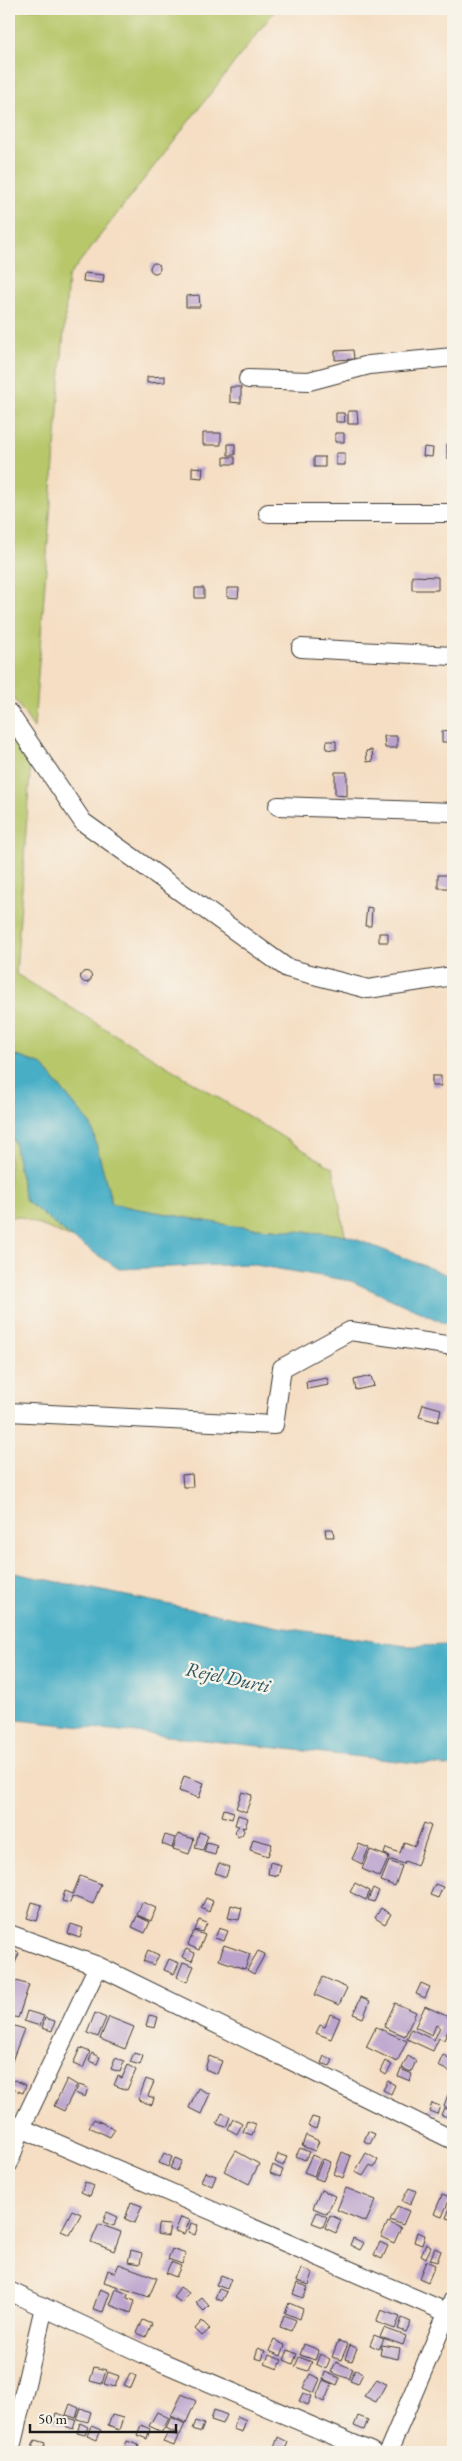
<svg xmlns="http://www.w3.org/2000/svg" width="462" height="2461" viewBox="0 0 462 2461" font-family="'EB Garamond',serif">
<rect width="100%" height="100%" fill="#f7f3e8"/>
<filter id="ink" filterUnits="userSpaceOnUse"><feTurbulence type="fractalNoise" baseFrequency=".02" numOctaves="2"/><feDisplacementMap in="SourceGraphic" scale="10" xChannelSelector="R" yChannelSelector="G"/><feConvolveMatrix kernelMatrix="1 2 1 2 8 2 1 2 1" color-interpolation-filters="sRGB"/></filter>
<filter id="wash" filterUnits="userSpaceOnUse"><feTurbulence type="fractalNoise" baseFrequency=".0096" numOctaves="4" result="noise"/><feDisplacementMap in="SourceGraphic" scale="20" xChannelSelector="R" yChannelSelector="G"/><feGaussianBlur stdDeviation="1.12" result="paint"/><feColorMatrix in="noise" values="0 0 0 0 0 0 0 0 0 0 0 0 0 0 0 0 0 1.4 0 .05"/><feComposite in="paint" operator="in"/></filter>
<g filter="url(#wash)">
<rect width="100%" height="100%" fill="#f5dec3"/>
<path fill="#b7c76a" stroke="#6a7243" d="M9 9H276L68 277 34 728 9 691Z
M9 727 31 759 16 974 333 1168 345 1235 233 1226 112 1204 91 1125 42 1065 9 1053Z
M9 1132 14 1141 25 1200 72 1238 18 1216 9 1218Z"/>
<path fill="#47aec6" stroke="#326571" d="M9 1053 42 1065 91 1125 112 1204 233 1226 345 1235 453 1277V1327L351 1281 249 1264 119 1269 72 1238 25 1200 14 1141 9 1132Z
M9 1572 279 1627 406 1646 453 1645V1767L9 1719Z"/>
<g id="blocks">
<path fill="#bba3ce" d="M150 268a5 5 0 1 1 10 0a5 5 0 1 1-10 0Z
M84 273 104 275 103 283 83 281Z
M199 295 200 307H186V296Z
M353 350 354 359 335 360V351Z
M165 376V382L147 383V377Z
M230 387H241V403L230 402Z
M348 411H357L358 424H348Z
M336 413H344L345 422H336Z
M203 433H221V445H203Z
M335 433H344V442H335Z
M228 444H235V455H228Z
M447 444H453V458H447Z
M424 447 433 448 432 457 423 456Z
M336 453H345V465H336Z
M224 457H235V464H224Z
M314 457H325V467H314Z
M192 467 203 468 202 478 192 477Z
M412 576 438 577V590H412Z
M195 588H204V598H195Z
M227 588H239L238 598 227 597Z
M452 730V742H442V731Z
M384 736H397V748H385Z
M327 741H336V750L326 749Z
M372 750 373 761 367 762 366 751Z
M335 772H347V796L335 795Z
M438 875H453V888H438Z
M367 907 372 908 371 926H365Z
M379 933H388V942H379Z
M80.5 977a5.5 5.5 0 1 1 11 0a5.5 5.5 0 1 1-11 0Z
M432 1076H441V1086H432Z
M371 1376 374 1386 356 1390 354 1380Z
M327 1378 329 1385 307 1389 306 1382Z
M423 1404 441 1409 438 1422 419 1417Z
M192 1474 193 1487H183L182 1475Z
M325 1529H333L334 1537H326Z
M184 1776 204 1783 199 1798 179 1791Z
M242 1792 252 1795 246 1812 236 1808Z
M224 1809 234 1812 232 1819 222 1816Z
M238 1815 248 1818 245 1828 242 1827 244 1831 242 1835 238 1837 234 1832 239 1826 235 1825Z
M424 1823 431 1826 417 1866 405 1861 404 1864 389 1859 390 1856 384 1854 386 1848 400 1853 404 1842 415 1846Z
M199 1832 208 1835 203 1850 195 1848Z
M178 1834 194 1839 189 1854 173 1849Z
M165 1835 175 1838 172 1848 162 1844Z
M253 1839 272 1844 268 1856 250 1850Z
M207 1842 217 1845 215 1855 204 1852Z
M359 1844 369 1848 362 1864 352 1859Z
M370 1850 389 1857 380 1877 362 1869Z
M389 1861 402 1866 395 1886 381 1881Z
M270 1862 281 1865 278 1876 268 1874Z
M219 1863 229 1867 226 1877 215 1873Z
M80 1876 101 1884 93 1904 72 1896 70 1903 62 1901 65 1891 73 1894Z
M355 1883 370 1891 366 1900 350 1892Z
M435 1884 443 1887 438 1898 430 1895Z
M373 1888 379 1891 374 1902 368 1900Z
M206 1898 213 1901 209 1912 201 1908Z
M32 1902 42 1905 37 1921 27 1918Z
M142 1902 156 1908 151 1921 137 1915Z
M231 1905 242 1908 239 1920 228 1918Z
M381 1908 391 1914 385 1924 375 1918Z
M137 1916 150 1922 145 1933 132 1927Z
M199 1920 207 1923 203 1932 195 1930Z
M71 1924 83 1928 80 1938 68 1934Z
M219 1928 228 1931 224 1941 215 1938Z
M194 1931 205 1935 199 1950 188 1945Z
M224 1945 250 1954 245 1969 219 1960Z
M9 1949 19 1953 10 1976H9Z
M186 1949 195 1953 192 1961 182 1957Z
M148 1950 159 1955 154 1965 143 1961Z
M258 1951 265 1954 254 1974 247 1970Z
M169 1959 179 1963 174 1974 164 1970Z
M183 1962 194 1966 187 1982 177 1977Z
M323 1977 347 1988 339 2005 315 1995Z
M10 1979 29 1985 18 2018 9 2015Z
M421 1983 430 1987 425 1998 416 1994Z
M361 1997 370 2001 363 2018 353 2014Z
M395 2003 416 2012 405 2036 384 2027Z
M425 2006 453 2019 444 2040 439 2038 433 2051 407 2039 411 2029 434 2040 440 2027 436 2025 432 2035 415 2027Z
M27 2011 44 2016 40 2026 24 2021Z
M95 2013 106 2018 98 2037 87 2033Z
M330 2014 340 2018 331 2039 316 2033 320 2025 325 2027Z
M149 2015 158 2017 155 2028 146 2026Z
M109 2017 134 2027 125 2049 100 2039Z
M45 2018 55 2021 52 2031 42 2028Z
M9 2024 24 2029 9 2069Z
M376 2027 407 2041 397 2062 366 2047Z
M80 2048 90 2052 83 2068 73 2064Z
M92 2053 100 2057 97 2064 89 2061Z
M134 2053 143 2056 140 2065 130 2062Z
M443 2055 453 2060V2073L438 2066Z
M209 2056 222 2061 217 2074 205 2069Z
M324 2056 333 2060 330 2066 321 2063Z
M408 2056 416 2061 411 2072 402 2068Z
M115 2058 124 2061 120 2072 111 2069Z
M385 2061 392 2065 386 2075 380 2071Z
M128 2065 136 2070 127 2090 114 2085 118 2076 122 2078Z
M401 2069 412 2074 410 2081 398 2076Z
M67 2079 77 2085 64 2111 54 2106Z
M146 2079 154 2082 148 2096 154 2098 152 2105 138 2100Z
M14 2080 26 2085 23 2093 10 2088Z
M388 2081 395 2085 391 2094 383 2090Z
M79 2085 88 2088 85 2097 75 2093Z
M198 2088 210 2094 201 2114 189 2108Z
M448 2094 453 2096V2110L444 2106Z
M432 2103 440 2106 437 2114 429 2111Z
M444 2108 453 2111 452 2118 441 2115Z
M222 2113 230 2117 226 2127 217 2124Z
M312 2117 319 2119 316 2129 308 2126Z
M94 2119 115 2129 110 2137 89 2127Z
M233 2119 242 2124 237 2134 228 2129Z
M247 2121 256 2124 252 2135 243 2132Z
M368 2131 375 2134 370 2144 364 2141Z
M306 2135 319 2141 315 2151 302 2146Z
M300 2148 309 2152 305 2160 296 2156Z
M236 2151 259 2164 249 2184 224 2171Z
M342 2152 351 2156 343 2178 334 2174Z
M164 2153 172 2157 168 2167 159 2163Z
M366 2153 378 2160 374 2168 370 2165 363 2176 355 2172Z
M278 2154 287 2157 283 2166 275 2162Z
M312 2155 321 2159 314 2176 304 2172Z
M175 2158 182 2161 177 2171 170 2168Z
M323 2159 331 2162 323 2181 315 2178Z
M273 2165 283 2170 280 2177 270 2173Z
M205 2172 216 2176 212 2186 201 2181Z
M85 2182 94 2186 90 2196 81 2192Z
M346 2188 376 2200 366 2222 337 2210Z
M409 2188 416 2191 410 2205 402 2201Z
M321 2190 335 2196 327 2214 313 2208Z
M442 2195 450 2198 442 2217 434 2214Z
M453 2200V2220L446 2218Z
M131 2202 142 2206 135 2223 125 2219Z
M397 2206 409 2211 403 2225 390 2220Z
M72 2210 81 2214 70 2235 61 2231Z
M107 2212 118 2217 114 2226 103 2222Z
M317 2212 327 2217 323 2227 312 2223Z
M330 2215 341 2220 336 2233 325 2228Z
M181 2217 190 2220 184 2234 175 2231Z
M388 2222 401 2228 394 2243 381 2237Z
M191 2223 198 2225 195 2235 188 2232Z
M99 2224 121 2232 114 2251 91 2242Z
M158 2224 170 2225 168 2236 157 2234Z
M417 2232 425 2235 422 2245 414 2242Z
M353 2238 364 2243 360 2250 350 2245Z
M380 2242 388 2246 382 2259 374 2255Z
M426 2244 431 2247 426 2258 421 2255Z
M435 2248 441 2251 437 2262 430 2260Z
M172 2249 186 2254 182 2264 168 2259Z
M131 2250 142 2253 140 2264 128 2262Z
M426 2261 435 2265 428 2282 419 2278Z
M171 2262 181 2266 176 2277 166 2273Z
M119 2264 157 2278 149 2297 104 2282 108 2270 115 2273Z
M302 2269 313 2273 309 2285 297 2281Z
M221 2275 231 2279 227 2289 216 2285Z
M297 2283 308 2287 303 2298 293 2294Z
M180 2287 189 2293 182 2303 173 2297Z
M100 2289 110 2293 103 2312 93 2309Z
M116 2289 128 2294 127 2298 135 2301 131 2313 110 2305Z
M219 2289 227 2292 222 2301 215 2298Z
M202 2298 209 2306 204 2311 196 2303Z
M289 2303 303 2309 300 2319 285 2313Z
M381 2310 400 2317 395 2329 376 2322Z
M284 2315 296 2320 291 2331 280 2327Z
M402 2318 411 2322 406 2332 398 2329Z
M143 2320 152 2324 146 2337 137 2333Z
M202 2321 210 2329 202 2336 195 2329Z
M384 2328 406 2336 403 2345 380 2337Z
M374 2335 384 2339 379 2349 370 2345Z
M274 2340 285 2345 281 2356 269 2351Z
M338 2341 348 2344 341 2360 332 2357Z
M304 2344 319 2350 315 2360 300 2355Z
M350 2345 357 2348 352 2361 345 2359Z
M382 2345 400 2348 398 2359 380 2355Z
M258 2348 265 2351 262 2360 255 2358Z
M288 2350 297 2354 293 2364 284 2360Z
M320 2354 330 2359 326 2369 316 2364Z
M269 2355 282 2360 278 2369 265 2364Z
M299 2357 312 2362 308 2371 295 2367Z
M336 2362 353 2369 349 2379 331 2372Z
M94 2367 106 2370 102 2384 90 2381Z
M355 2370 363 2373 358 2384 350 2381Z
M108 2372 119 2376 115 2387 104 2384Z
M325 2372 340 2378 337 2385 323 2379Z
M130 2373 136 2376 131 2388 124 2385Z
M310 2374 320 2379 314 2393 303 2388Z
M377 2379 386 2384 376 2402 364 2396Z
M323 2380 332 2384 324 2402 316 2398Z
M303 2393 312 2396 308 2405 299 2401Z
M182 2394 196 2401 186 2423 171 2416Z
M70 2404 79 2408 76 2418 66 2415Z
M81 2408 91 2412 88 2422 77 2419Z
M214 2410 227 2415 223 2424 211 2420Z
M157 2412 169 2418 162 2432 149 2426Z
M56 2413 66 2416 63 2426 53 2422Z
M112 2415 123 2418 119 2430 108 2426Z
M237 2416 246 2420 242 2432 233 2429Z
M358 2416 368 2420 364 2430 354 2426Z
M171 2417 185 2424 180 2435 166 2428Z
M68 2418 76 2420 73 2429 65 2426Z
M196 2421 204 2424 201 2432 193 2429Z
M80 2423 88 2427 85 2435 77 2433Z
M141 2425 150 2429 147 2439 137 2435Z
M91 2426 101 2430 97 2440 87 2436Z
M168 2432 178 2436 174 2446 163 2442Z
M278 2437 288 2442 284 2452 274 2448Z
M35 2440 45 2443 42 2451 32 2447Z
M127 2441 139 2445 136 2452 124 2449Z"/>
</g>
</g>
<g filter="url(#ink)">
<use href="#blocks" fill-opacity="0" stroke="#3d3935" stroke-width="1"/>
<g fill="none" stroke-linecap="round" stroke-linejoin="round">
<g stroke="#3d3935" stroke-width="20">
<path id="street" d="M248 379 309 381 369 365 453 357
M268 513H453
M301 648 453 656
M9 713 83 822 287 968 368 989 453 976
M278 806 453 812
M9 1412 274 1425 282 1368 350 1331 453 1346
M9 1934 98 1966 453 2140
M21 2128 453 2315
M9 2163 21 2128 98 1966
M9 2291 150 2357 372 2452
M10 2452 44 2307
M388 2452 453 2300"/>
</g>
<use href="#street" stroke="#fff" stroke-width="18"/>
</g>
</g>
<g text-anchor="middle" stroke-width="5" stroke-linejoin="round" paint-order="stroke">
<g font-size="20" font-style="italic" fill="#2d5660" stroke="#f7f3e8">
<text transform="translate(228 1677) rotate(12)" y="7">Rejel Durti</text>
</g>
</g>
<rect width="462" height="2461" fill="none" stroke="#f7f3e8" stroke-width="30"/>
<path d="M30 2424v8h146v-8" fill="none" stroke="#1c1c1c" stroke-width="2.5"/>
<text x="38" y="2424" font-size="15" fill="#1c1c1c" stroke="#f7f3e8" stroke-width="4" paint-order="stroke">50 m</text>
</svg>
